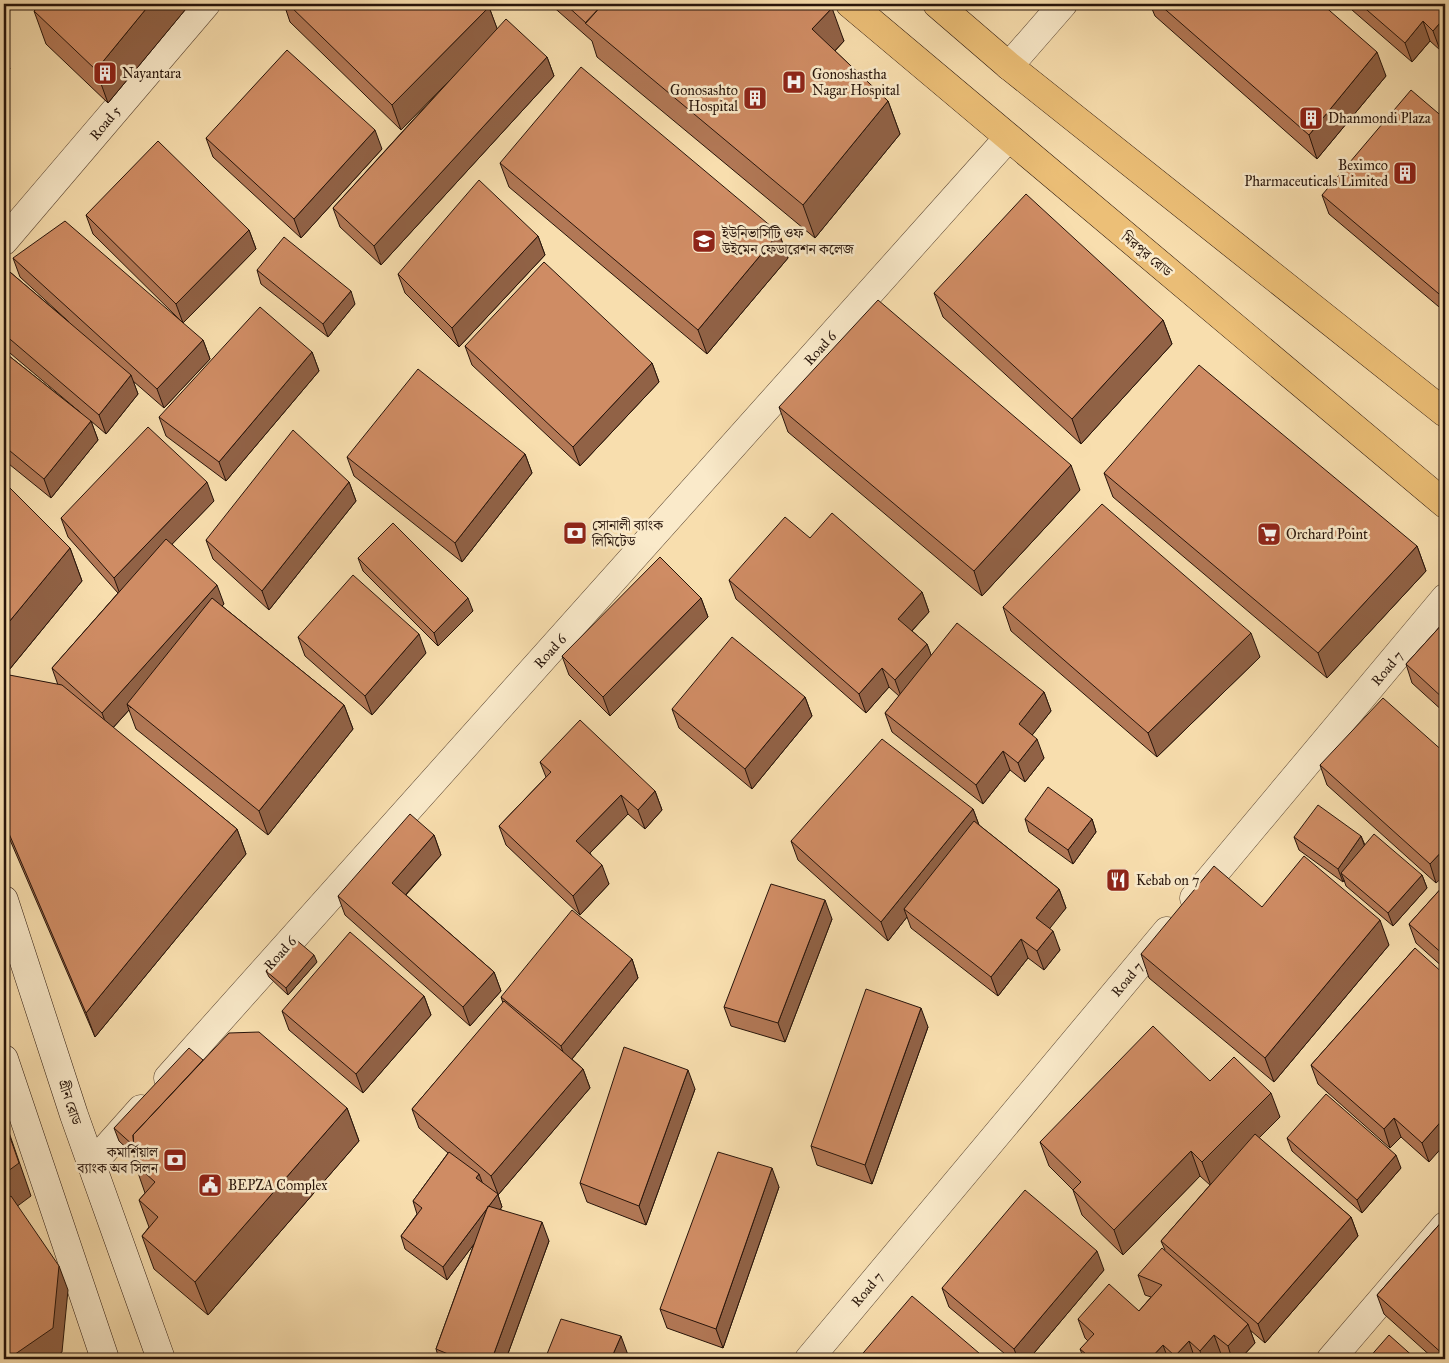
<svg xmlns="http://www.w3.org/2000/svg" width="1449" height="1363" viewBox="0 0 1449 1363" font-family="'IM FELL Great Primer','Noto Serif Bengali',serif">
<rect width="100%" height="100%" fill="#f8deae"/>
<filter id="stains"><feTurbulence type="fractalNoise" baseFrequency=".004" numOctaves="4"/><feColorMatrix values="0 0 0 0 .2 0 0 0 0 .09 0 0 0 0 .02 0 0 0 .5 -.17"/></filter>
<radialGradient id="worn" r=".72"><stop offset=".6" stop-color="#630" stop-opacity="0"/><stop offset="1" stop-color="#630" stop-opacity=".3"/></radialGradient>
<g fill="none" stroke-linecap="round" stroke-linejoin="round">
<g stroke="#5b4633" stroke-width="29">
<path id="street" d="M1009 66 1063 4
M4 241 206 4
M1194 898 1445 598
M168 1078 1008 138
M92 1164 141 1109
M809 1359 1167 931
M1331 1359 1445 1226"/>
</g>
<g stroke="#27140a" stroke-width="29">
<path id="secondary" d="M4 900 74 1115 161 1359
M4 1059 105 1359"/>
</g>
<g stroke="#27140a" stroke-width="29">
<path id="highway" d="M850 4 1445 504
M937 4 1009 66 1445 413"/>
</g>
<use href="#street" stroke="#faeaca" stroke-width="28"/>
<use href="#secondary" stroke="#faeaca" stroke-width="28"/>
<use href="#highway" stroke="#ecbf77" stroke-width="28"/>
</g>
<path fill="#b27856" stroke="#27140a" d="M190 4 108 103 46 44 34 11Z
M284 4H486L489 7 497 29 547 57 554 76 381 265 340 227 333 208 453 76 401 130 290 22Z
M550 4H825L844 41 835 51 888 101 900 134 815 238 597 57 592 41Z
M1150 4H1322L1386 76 1317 159 1155 16Z
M1350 4H1445L1440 50 1430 41 1412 62 1352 10Z
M1445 119V312L1329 214 1322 195Z
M206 138 382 149 301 238 213 157Z
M500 163 779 233 788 258 707 354 509 187Z
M86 215 249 230 256 249 183 323 93 234Z
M538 236 545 255 459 347 405 293 398 274Z
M13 258 203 340 210 359 164 408 133 381 138 394 106 434 91 421 98 440 51 498 4 460V352L81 413 4 348V267L69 322 20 277Z
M257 270 355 304 328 337 261 284Z
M934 293 1163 320 1172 344 1081 444 943 317Z
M465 346 652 363 659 382 580 466 472 365Z
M312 352 319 371 226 481 166 436 159 417Z
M779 407 1080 490 982 596 788 432Z
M525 454 532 473 462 562 354 476 347 457Z
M1104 473 1417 546 1426 571 1327 678 1113 497Z
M4 482 70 548 82 581 5 675 58 685 52 668 118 593 68 537 61 518 214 501 172 544 224 604 222 606 344 705 353 729 268 835 136 729 129 710 113 728 237 829 246 854 95 1037 4 826Z
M349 482 356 501 269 610 213 559 206 540Z
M810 538 922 592 929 612 912 631 927 644 931 655 1044 692 1051 711 1032 735 1044 758 1025 782 1010 770 983 804 892 732 885 713 899 696 889 687 866 713 736 599 729 580Z
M358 558 473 611 438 646 363 571Z
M701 598 708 617 610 716 569 675 562 656Z
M1003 607 1260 657 1157 757 1011 631Z
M1445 621V713L1412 683 1406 664Z
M298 637 426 653 372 715 305 656Z
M805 697 812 716 752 789 679 728 672 709Z
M1445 753 1436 883 1327 785 1320 765Z
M540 762 655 791 662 810 645 829 628 814 590 853 609 884 580 915 506 845 499 826 546 777Z
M973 809 979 825 1059 889 1066 908 1049 928 1060 950 1044 970 1028 958 998 996 911 928 907 917 888 941 798 860 791 841Z
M1025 819H1092L1096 832 1073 864 1029 832Z
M434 835 441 855 406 895 494 972 501 991 470 1026 345 915 338 896Z
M1361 836 1365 845 1422 875 1427 888 1393 926 1346 886 1344 880 1343 882 1299 850 1294 837Z
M1445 884V969L1416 943 1409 924Z
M1262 907 1389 945 1274 1082 1149 978 1141 954Z
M832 919 785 1042 731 1026 724 1007Z
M1415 948 1429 1162 1401 1137 1390 1148 1318 1084 1311 1065Z
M632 959 638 978 572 1059 583 1069 590 1088 498 1195 502 1207 500 1209 549 1241 506 1359H439L436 1349 474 1244 447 1280 405 1249 401 1236 417 1214 413 1201 448 1153 419 1128 412 1109 503 1003 501 997Z
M317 962 288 995 269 977 266 971Z
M424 996 431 1015 363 1093 289 1030 282 1011Z
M928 1027 872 1184 817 1165 811 1146Z
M203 1060 347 1108 359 1141 208 1315 154 1269 142 1236 149 1227 139 1200 145 1193 135 1164 134 1155 119 1141 114 1128Z
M1210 1081 1280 1117 1259 1138 1351 1217 1358 1236 1265 1343 1250 1330 1255 1343 1240 1359H1228L1221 1354 1216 1359H1084L1080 1349 1088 1341 1085 1338 1078 1319 1139 1311 1151 1297 1145 1295 1138 1275 1165 1250 1161 1241 1210 1185 1200 1176 1123 1255 1082 1215 1073 1190 1049 1166 1040 1142Z
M695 1089 646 1225 587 1202 580 1183Z
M1287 1138 1401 1168 1362 1213 1292 1151Z
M779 1187 723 1348 667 1328 660 1309Z
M1445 1218V1359H1434L1384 1314 1377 1295Z
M1104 1270 1029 1359H1011L949 1307 942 1288Z"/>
<path fill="#916246" stroke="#27140a" d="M150 4H190L108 103 96 70Z
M489 7 498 31 401 130 392 105Z
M832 8 844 41 824 62 812 29Z
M1445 17V44L1440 50 1433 31Z
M1423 21 1430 41 1412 62 1405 43Z
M4 52 10 69 4 75Z
M1377 52 1386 76 1317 159 1309 135Z
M547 57 554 76 381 265 374 246Z
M888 101 900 134 815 238 803 205Z
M375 130 382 149 301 238 294 219Z
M249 230 256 249 183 323 176 304Z
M779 233 788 258 707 354 698 330Z
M538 236 545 255 459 347 452 328Z
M351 291 355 304 328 337 323 324Z
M1163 320 1172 344 1081 444 1072 419Z
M203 340 210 359 164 408 157 389Z
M312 352 319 371 226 481 219 462Z
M652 363 659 382 580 466 573 447Z
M131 375 138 394 106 434 99 415Z
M91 421 98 440 51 498 44 479Z
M525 454 532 473 462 562 455 543Z
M1071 465 1080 490 982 596 974 571Z
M207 482 214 501 121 597 114 578Z
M349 482 356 501 269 610 262 591Z
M1417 546 1426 571 1327 678 1318 653Z
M70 548 82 581 4 676V628Z
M217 585 224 604 131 708 127 704 129 710 109 732 102 713Z
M922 592 929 612 905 638 898 619Z
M468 598 473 611 438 646 434 633Z
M701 598 708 617 610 716 603 697Z
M1251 633 1260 657 1157 757 1148 733Z
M419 634 426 653 372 715 365 696Z
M927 644 934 663 902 699 895 680Z
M882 668 889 687 866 713 859 694Z
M1044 692 1051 711 1026 743 1019 724Z
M805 697 812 716 752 789 745 769Z
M344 705 353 729 268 835 259 811Z
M1037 739 1044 758 1025 782 1018 763Z
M1003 751 1010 770 983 804 976 785Z
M655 791 662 810 645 829 638 810Z
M621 795 628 814 583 860 576 841Z
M973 809 980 828 904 909 907 917 888 941 881 922Z
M1092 819 1096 832 1073 864 1068 850Z
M237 829 246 854 95 1037 86 1013Z
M434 835 441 855 399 902 392 883Z
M1361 836 1366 850 1341 873 1344 880 1343 882 1338 869Z
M1445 848V875L1436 883 1430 864Z
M602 865 609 884 580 915 573 896Z
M1422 875 1427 888 1393 926 1388 913Z
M1059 889 1066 908 1043 937 1036 918Z
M825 900 832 919 785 1042 778 1023Z
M1380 920 1389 945 1274 1082 1265 1058Z
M1053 931 1060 950 1044 970 1037 951Z
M1021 939 1028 958 998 996 991 977Z
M314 955 317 962 288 995 286 988Z
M632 959 638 978 567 1065 561 1046Z
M494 972 501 991 470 1026 463 1007Z
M424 996 431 1015 363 1093 356 1074Z
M921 1008 928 1027 872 1184 865 1165Z
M583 1069 590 1088 498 1195 502 1207 447 1280 443 1267 498 1194 491 1176Z
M688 1070 695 1089 646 1225 639 1206Z
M1271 1093 1280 1117 1211 1186 1202 1162Z
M347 1108 359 1141 208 1315 195 1282Z
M1445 1117V1144L1429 1162 1422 1143Z
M4 1118 31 1196 4 1216Z
M1394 1118 1401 1137 1390 1148 1384 1129Z
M1191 1151 1200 1176 1123 1255 1114 1230Z
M1396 1155 1401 1168 1362 1213 1357 1200Z
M772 1168 779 1187 723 1348 716 1329Z
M479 1174 484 1187 476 1178Z
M1351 1217 1358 1236 1265 1343 1258 1324Z
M542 1222 549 1241 506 1359H492Z
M1097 1251 1104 1270 1029 1359H1018L1014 1349Z
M59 1266 68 1290 62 1352 52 1359H8Z
M1248 1324 1255 1343 1240 1359H1232L1228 1346Z
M1214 1335 1221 1354 1216 1359H1203L1200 1351Z
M621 1336 628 1355 626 1359H611Z
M1189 1341 1195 1359H1177L1175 1356Z
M1163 1345 1168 1359H1150Z"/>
<path fill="#cf8c64" stroke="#27140a" d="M42 4H150L96 70 34 11Z
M288 4H486L489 7 392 105Z
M565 4H603L586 23Z
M603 4H825L832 8 812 29 888 101 803 205 585 23Z
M1159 4H1322L1377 52 1309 135Z
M1360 4H1445V17L1433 31 1423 21 1405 43Z
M506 19 547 57 374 246 333 208Z
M287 50 375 130 294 219 206 138Z
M581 67 779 233 698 330 500 163Z
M1411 90 1445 119V299L1322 195Z
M158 141 249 230 176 304 86 215Z
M479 180 538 236 452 328 398 274Z
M1026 194 1163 320 1072 419 934 293Z
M65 221 203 340 157 389 13 258Z
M284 237 351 291 323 324 257 270Z
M544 262 652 363 573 447 465 346Z
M4 267 131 375 99 415 4 334Z
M878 300 1071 465 974 571 779 407Z
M260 307 312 352 219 462 159 417Z
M4 352 91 421 44 479 4 446Z
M1199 365 1417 546 1318 653 1104 473Z
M418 369 525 454 455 543 347 457Z
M148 427 207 482 114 578 61 518Z
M293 430 349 482 262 591 206 540Z
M4 482 70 548 4 628Z
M1102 504 1251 633 1148 733 1003 607Z
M832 513 922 592 898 619 927 644 895 680 882 668 859 694 729 580 785 517 810 538Z
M393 523 468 598 434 633 358 558Z
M166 539 217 585 102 713 52 668Z
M660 557 701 598 603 697 562 656Z
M353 575 419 634 365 696 298 637Z
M212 598 344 705 259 811 127 704Z
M1445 621V700L1406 664Z
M957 623 1044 692 1019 724 1037 739 1018 763 1003 751 976 785 885 713Z
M732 637 805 697 745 769 672 709Z
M4 674 62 685 237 829 86 1013 4 822Z
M1383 698 1445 753V848L1430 864 1320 765Z
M580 720 655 791 638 810 621 795 576 841 602 865 573 896 499 826 551 772 540 762Z
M882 739 973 809 881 922 791 841Z
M1048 787 1092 819 1068 850 1025 819Z
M1318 805 1361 836 1338 869 1294 837Z
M410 814 434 835 392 883 494 972 463 1007 338 896Z
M974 821 1059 889 1036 918 1053 931 1037 951 1021 939 991 977 904 909Z
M1374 834 1422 875 1388 913 1341 873Z
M1304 856 1380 920 1265 1058 1141 954 1214 866 1262 907Z
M771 884 825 900 778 1023 724 1007Z
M1445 884V956L1409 924Z
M572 910 632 959 561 1046 501 997Z
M350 932 424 996 356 1074 282 1011Z
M294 938 314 955 286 988 266 971Z
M1415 948 1445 975V1117L1422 1143 1394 1118 1384 1129 1311 1065Z
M866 989 921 1008 865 1165 811 1146Z
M504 1001 583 1069 491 1176 412 1109Z
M1153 1026 1210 1081 1234 1057 1271 1093 1202 1162 1191 1151 1114 1230 1073 1190 1081 1182 1040 1142Z
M259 1032 347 1108 195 1282 142 1236 158 1217 139 1200 155 1182 135 1164 133 1135 229 1033Z
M624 1047 688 1070 639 1206 580 1183Z
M189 1048 203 1060 133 1135 134 1146 114 1128Z
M1326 1094 1396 1155 1357 1200 1287 1138Z
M4 1120 19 1163 4 1174Z
M1255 1134 1351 1217 1258 1324 1161 1241Z
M449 1152 479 1174 476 1178 498 1194 443 1267 401 1236 422 1208 413 1201Z
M718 1152 772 1168 716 1329 660 1309Z
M1025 1190 1097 1251 1014 1349 942 1288Z
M11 1196 59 1266 53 1328 8 1359H4V1201Z
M488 1206 542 1222 492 1359H460L436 1349Z
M1445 1218V1356L1377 1295Z
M1162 1248 1248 1324 1228 1346 1214 1335 1200 1351 1189 1341 1175 1356 1163 1345 1150 1359H1092L1080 1349 1094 1334 1078 1319 1109 1284 1139 1311 1162 1285 1138 1275Z
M912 1296 986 1359H858Z
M561 1319 621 1336 611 1359H545Z
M1389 1335 1416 1359H1368Z"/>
<defs>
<g id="building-square" transform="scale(1.25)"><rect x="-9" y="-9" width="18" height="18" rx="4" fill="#8f2418" stroke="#faeaca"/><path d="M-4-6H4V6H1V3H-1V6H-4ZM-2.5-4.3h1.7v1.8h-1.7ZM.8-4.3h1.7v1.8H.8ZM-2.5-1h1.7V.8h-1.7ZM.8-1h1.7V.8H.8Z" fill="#fff"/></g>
<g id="hospital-square" transform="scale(1.25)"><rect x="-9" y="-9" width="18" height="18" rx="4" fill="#8f2418" stroke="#faeaca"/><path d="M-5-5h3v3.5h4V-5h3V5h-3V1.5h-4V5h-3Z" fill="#fff"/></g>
<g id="university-square" transform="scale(1.25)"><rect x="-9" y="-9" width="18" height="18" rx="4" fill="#8f2418" stroke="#faeaca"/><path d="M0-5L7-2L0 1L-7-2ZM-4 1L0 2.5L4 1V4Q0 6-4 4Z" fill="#fff"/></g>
<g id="bank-square" transform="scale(1.25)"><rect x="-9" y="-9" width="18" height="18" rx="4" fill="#8f2418" stroke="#faeaca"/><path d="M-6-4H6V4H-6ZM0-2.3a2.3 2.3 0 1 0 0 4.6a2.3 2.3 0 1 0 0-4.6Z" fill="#fff"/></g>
<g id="supermarket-square" transform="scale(1.25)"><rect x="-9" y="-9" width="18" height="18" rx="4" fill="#8f2418" stroke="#faeaca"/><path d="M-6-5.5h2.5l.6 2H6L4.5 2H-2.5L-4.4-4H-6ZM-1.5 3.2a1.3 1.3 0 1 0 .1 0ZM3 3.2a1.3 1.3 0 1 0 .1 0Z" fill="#fff"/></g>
<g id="restaurant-square" transform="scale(1.25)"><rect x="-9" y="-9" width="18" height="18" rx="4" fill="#8f2418" stroke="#faeaca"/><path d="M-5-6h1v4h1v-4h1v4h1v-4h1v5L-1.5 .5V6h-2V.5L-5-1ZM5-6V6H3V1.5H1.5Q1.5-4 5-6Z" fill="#fff"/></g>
<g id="civic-square" transform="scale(1.25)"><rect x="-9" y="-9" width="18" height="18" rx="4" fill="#8f2418" stroke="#faeaca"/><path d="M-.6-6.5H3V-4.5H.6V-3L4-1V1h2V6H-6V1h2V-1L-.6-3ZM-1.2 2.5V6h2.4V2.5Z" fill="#fff"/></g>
</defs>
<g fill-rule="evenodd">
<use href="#building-square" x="105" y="73"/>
<use href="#hospital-square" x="794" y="82"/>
<use href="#building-square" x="755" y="98"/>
<use href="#building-square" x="1311" y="118"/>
<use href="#building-square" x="1405" y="173"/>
<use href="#university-square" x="704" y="241"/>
<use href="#bank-square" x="575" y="533"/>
<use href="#supermarket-square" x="1269" y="534"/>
<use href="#restaurant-square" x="1118" y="880"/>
<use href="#bank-square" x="175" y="1160"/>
<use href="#civic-square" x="210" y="1185"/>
</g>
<g text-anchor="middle" stroke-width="5" stroke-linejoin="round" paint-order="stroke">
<g font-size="14" fill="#27140a" stroke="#faeaca" text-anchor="start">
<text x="122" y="78">Nayantara</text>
<text x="812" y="79">Gonoshastha<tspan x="812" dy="16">Nagar Hospital</tspan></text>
<text x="738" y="95" text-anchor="end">Gonosashto<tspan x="738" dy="16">Hospital</tspan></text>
<text x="1328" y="123">Dhanmondi Plaza</text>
<text x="1388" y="170" text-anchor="end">Beximco<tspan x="1388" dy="16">Pharmaceuticals Limited</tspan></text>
<text x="722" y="238">ইউনিভার্সিটি ওফ<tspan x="722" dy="16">উইমেন ফেডারেশন কলেজ</tspan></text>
<text x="592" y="530">সোনালী ব্যাংক<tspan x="592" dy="16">লিমিটেড</tspan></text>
<text x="1286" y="539">Orchard Point</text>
<text x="1136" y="885">Kebab on 7</text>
<text x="158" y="1157" text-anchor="end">কমার্শিয়াল<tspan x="158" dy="16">ব্যাংক অব সিলন</tspan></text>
<text x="228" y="1190">BEPZA Complex</text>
</g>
<g font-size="14" fill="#27140a" stroke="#faeaca">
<text transform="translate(105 123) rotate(-50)" y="5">Road 5</text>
<text transform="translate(1147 254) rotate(40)" y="5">মিরপুর রোড</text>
<text transform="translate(820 348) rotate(-48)" y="5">Road 6</text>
<text transform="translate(550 651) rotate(-48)" y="5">Road 6</text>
<text transform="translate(1387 668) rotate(-50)" y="5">Road 7</text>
<text transform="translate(280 953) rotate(-48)" y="5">Road 6</text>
<text transform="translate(1127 979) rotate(-50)" y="5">Road 7</text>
<text transform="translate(70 1102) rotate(71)" y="5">গ্রীন রোড</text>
<text transform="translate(867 1289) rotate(-50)" y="5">Road 7</text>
</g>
</g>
<rect width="1449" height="1363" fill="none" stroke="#f8deae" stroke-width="20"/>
<rect x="5" y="5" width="1439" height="1353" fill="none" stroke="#27140a" stroke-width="2.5"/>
<rect x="10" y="10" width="1429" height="1343" fill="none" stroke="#27140a"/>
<rect width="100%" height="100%" filter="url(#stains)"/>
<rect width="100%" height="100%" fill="url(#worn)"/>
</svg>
